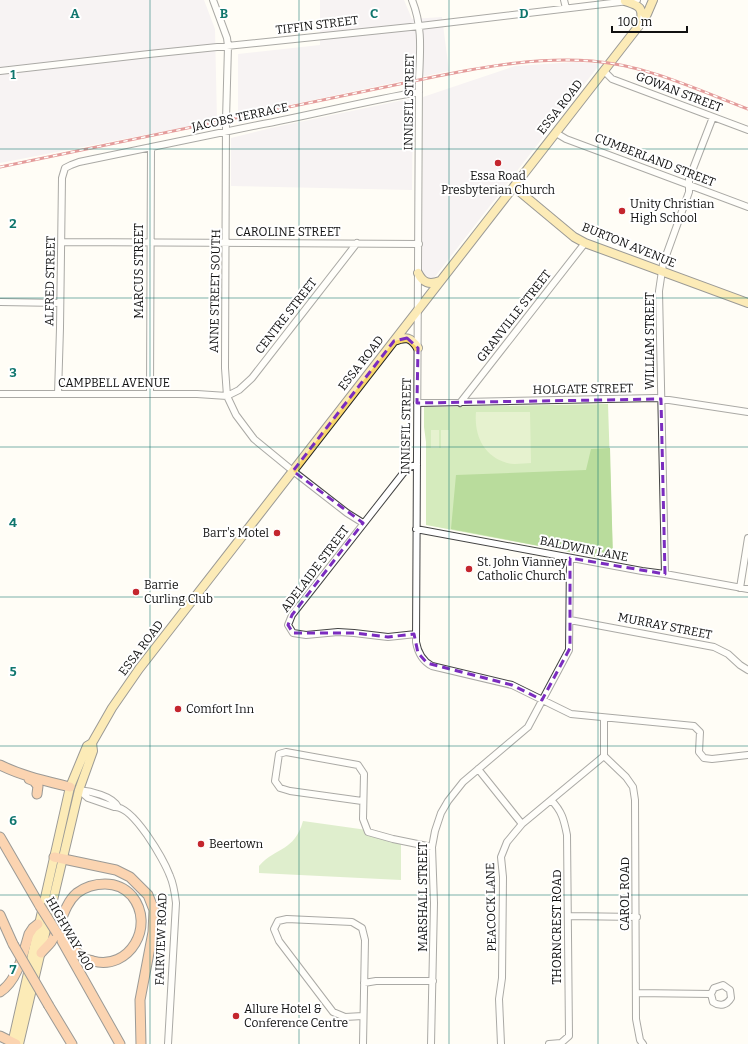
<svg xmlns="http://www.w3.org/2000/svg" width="748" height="1044" viewBox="0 0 748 1044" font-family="Bitter,serif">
<rect width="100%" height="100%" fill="#fffdf5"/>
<path fill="#eee6ef" d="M0 0H204L215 29 217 121 0 163Z
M320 0H404L412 19 442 17 449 71 238 116V54L320 45Z
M576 62 600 64 434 278 430 279 422 272 423 97 515 66Z
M413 98 412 190 231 186V138L271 128Z"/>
<path fill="#d5ebbd" d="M608 404 613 560 426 525V442L424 427V407Z"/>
<path fill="#b9dc9c" d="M610 448 613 560 451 529 456 475 586 470 591 449Z
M303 821 367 830 401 843V880L259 873V866C277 846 294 852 303 821Z"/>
<path fill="#e6f2cf" d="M476 412H530L531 463C524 463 514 465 507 463 483 456 474 435 476 412Z
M431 430H439V448H431Z
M441 430H449V448H441Z"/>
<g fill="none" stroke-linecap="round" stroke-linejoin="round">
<g stroke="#444" stroke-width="8">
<path id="minor" d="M213 0 227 38 228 46 226 120 225 368 227 396 236 415 254 439 293 471 347 513 363 523
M412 0C423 27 420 52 419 80L416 642C418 653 422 661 432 666L512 685 571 714 694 726 700 732 699 752 704 758 712 759 748 755
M564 0 566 8
M0 71 149 54 420 26 637 0
M604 71 612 79 748 130
M556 133 566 139 748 207
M62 242 419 244
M0 302 60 303
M0 394H197L227 396
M58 394 60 328 62 178 65 168 71 165 79 162C139 150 198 137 258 125 312 115 365 101 419 92
M150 394 151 147
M227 396 239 390 252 378 357 243
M417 403 656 398 748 412
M460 403 585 243
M416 529 642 571 665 574 748 589
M665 574 659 291 663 264 689 192V179L713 117
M740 588 748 538
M570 620 714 647 728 654 740 665 748 670
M416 634 388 637 354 633 338 632 306 635 293 633 288 625 292 615 408 467 417 465
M604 756 626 777 633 787 635 800 636 1019 640 1040 643 1044
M604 756V718
M478 769 522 824
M79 790 88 798 114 807C133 805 164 860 170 876 174 885 175 894 176 903L168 1044
M79 790C90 791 113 796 118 807
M362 801 290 791 280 788 275 781 279 754 286 752 358 765 364 774 363 819 368 832 393 839 432 847
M569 916 637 917
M364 983 376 981H433
M636 993 711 994 714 988 723 985 730 990 731 998C727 1005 720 1007 713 1002L711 994
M363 1016 345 1017 333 1012 279 941 274 929 278 921 287 919 352 922 362 928 365 940 363 1044
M431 1044 434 903 432 847 435 831 441 813 448 801 463 782 528 727 569 650 570 558
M501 1044 499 999 502 978 503 877 501 857 507 842 522 824 604 756
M549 1044 561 1043 569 1036 567 835C564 820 562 811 551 800"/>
</g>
<g stroke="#222" stroke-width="10">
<path id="major" d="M625 1C639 6 643 6 641 22
M514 187 574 237 585 243 748 303
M418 273C423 283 429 285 440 281
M394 341C406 336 411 337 418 348
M12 1044 70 787 87 746 92 743 112 708 139 669 641 23 647 14 653 0
M19 1044 79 790 93 751 92 743"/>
</g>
<g stroke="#222" stroke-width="11">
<path id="highway" d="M0 765C22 776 46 781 70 787
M29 779 34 781 38 786 37 794
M0 837 40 906
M54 857 116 870 130 877 148 895 154 910 153 932 140 1000 141 1044
M0 915 13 944
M62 941 120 1044
M41 953C44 949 48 946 51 942 61 927 63 905 77 893 85 887 95 884 105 884 115 884 125 888 132 896 156 926 129 971 93 961 90 960 86 960 84 958 75 952 65 941 57 933
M0 992C18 980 23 954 29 934L33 928 38 924
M49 1006 72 1044
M0 1036 16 1044"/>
</g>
<use href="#minor" stroke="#fff" stroke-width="6"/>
<use href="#major" stroke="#f9d66b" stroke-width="8"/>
<use href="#highway" stroke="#f5a25d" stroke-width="9"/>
<g stroke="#c4262e" stroke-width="3">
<path id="rail" d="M0 167 438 76C488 66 540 57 592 61 646 65 698 90 748 109"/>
</g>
<use href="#rail" stroke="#fff" stroke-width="1.5" stroke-dasharray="4.5" stroke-linecap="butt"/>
<g stroke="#222" stroke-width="11" stroke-linecap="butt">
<path id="highway-bridge" d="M40 906 57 933
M13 944 49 1006"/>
</g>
<use href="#highway-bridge" stroke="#f5a25d" stroke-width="9"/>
</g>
<path d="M0 0H748V1044H0ZM407 338 418 348 417 403 661 399 665 574 570 558V648L542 700 512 685 427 663 418 653 414 634 388 637 354 633H293L288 625 292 615 363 523 293 471 394 341Z" fill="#fffdf5" fill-opacity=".55" fill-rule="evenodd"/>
<path fill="none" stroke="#7b2cbf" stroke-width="3" stroke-dasharray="8 5" stroke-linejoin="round" d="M407 338 418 348 417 403 661 399 665 574 570 558V648L542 700 512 685 427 663 418 653 414 634 388 637 354 633H293L288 625 292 615 363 523 293 471 394 341Z"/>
<path fill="none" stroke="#0f766e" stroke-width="1" stroke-opacity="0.55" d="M150 0V1044M299 0V1044M449 0V1044M598 0V1044M0 149H748M0 298H748M0 447H748M0 597H748M0 746H748M0 895H748"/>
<g fill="#c4262e" stroke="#fff" stroke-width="1.5">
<circle cx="498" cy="163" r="4"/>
<circle cx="622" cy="211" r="4"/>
<circle cx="277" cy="533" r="4"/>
<circle cx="469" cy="569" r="4"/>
<circle cx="136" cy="592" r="4"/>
<circle cx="178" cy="709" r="4"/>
<circle cx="201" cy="844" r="4"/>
<circle cx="236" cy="1016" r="4"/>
</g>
<g text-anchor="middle" stroke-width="4" stroke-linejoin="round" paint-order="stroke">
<g font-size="12" fill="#111" stroke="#fff">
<text transform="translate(317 25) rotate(-7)" y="4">TIFFIN STREET</text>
<text transform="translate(679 92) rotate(21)" y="4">GOWAN STREET</text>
<text transform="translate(409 102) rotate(-89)" y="4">INNISFIL STREET</text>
<text transform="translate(560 107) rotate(-52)" y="4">ESSA ROAD</text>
<text transform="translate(240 117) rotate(-12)" y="4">JACOBS TERRACE</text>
<text transform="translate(655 160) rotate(21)" y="4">CUMBERLAND STREET</text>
<text x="288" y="236">CAROLINE STREET</text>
<text transform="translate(629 245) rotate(22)" y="4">BURTON AVENUE</text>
<text transform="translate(139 271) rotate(-90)" y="4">MARCUS STREET</text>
<text transform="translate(50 281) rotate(-89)" y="4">ALFRED STREET</text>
<text transform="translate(215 291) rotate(-89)" y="4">ANNE STREET SOUTH</text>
<text transform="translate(286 316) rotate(-52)" y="4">CENTRE STREET</text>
<text transform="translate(514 316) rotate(-52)" y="4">GRANVILLE STREET</text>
<text transform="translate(650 341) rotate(-90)" y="4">WILLIAM STREET</text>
<text transform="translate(361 363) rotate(-52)" y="4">ESSA ROAD</text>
<text x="114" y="387">CAMPBELL AVENUE</text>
<text transform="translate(583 389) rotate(-1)" y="4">HOLGATE STREET</text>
<text transform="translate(406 426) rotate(-89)" y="4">INNISFIL STREET</text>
<text transform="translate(584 549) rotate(11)" y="4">BALDWIN LANE</text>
<text transform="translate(315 569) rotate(-53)" y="4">ADELAIDE STREET</text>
<text transform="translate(665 626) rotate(11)" y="4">MURRAY STREET</text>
<text transform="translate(141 648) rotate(-53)" y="4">ESSA ROAD</text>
<text transform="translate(625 894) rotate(-90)" y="4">CAROL ROAD</text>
<text transform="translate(423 897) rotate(-90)" y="4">MARSHALL STREET</text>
<text transform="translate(491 907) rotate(-91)" y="4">PEACOCK LANE</text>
<text transform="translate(557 927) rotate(-90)" y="4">THORNCREST ROAD</text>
<text transform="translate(70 934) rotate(60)" y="4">HIGHWAY 400</text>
<text transform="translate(161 939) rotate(-88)" y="4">FAIRVIEW ROAD</text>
</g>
<g font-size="12" fill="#111" stroke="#fff" text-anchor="start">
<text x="498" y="180" text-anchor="middle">Essa Road<tspan x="498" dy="14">Presbyterian Church</tspan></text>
<text x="630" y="208">Unity Christian<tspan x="630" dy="14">High School</tspan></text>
<text x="269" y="537" text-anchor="end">Barr's Motel</text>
<text x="477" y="566">St. John Vianney<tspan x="477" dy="14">Catholic Church</tspan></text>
<text x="144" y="589">Barrie<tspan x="144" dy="14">Curling Club</tspan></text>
<text x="186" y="713">Comfort Inn</text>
<text x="209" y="848">Beertown</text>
<text x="244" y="1013">Allure Hotel &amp;<tspan x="244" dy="14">Conference Centre</tspan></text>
</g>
</g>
<g font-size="13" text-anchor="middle" font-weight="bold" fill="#0f766e" stroke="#fff" stroke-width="4" stroke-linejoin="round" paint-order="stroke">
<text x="75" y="18">A</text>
<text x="224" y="18">B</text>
<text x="374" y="18">C</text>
<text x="524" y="18">D</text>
<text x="13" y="79">1</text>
<text x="13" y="228">2</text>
<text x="13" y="377">3</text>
<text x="13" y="527">4</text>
<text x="13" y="676">5</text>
<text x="13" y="825">6</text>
<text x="13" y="974">7</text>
</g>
<path d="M612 26v6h75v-6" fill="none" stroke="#111111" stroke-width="2"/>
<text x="618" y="26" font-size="12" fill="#111111" stroke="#ffffff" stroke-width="3" paint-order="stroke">100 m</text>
</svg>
